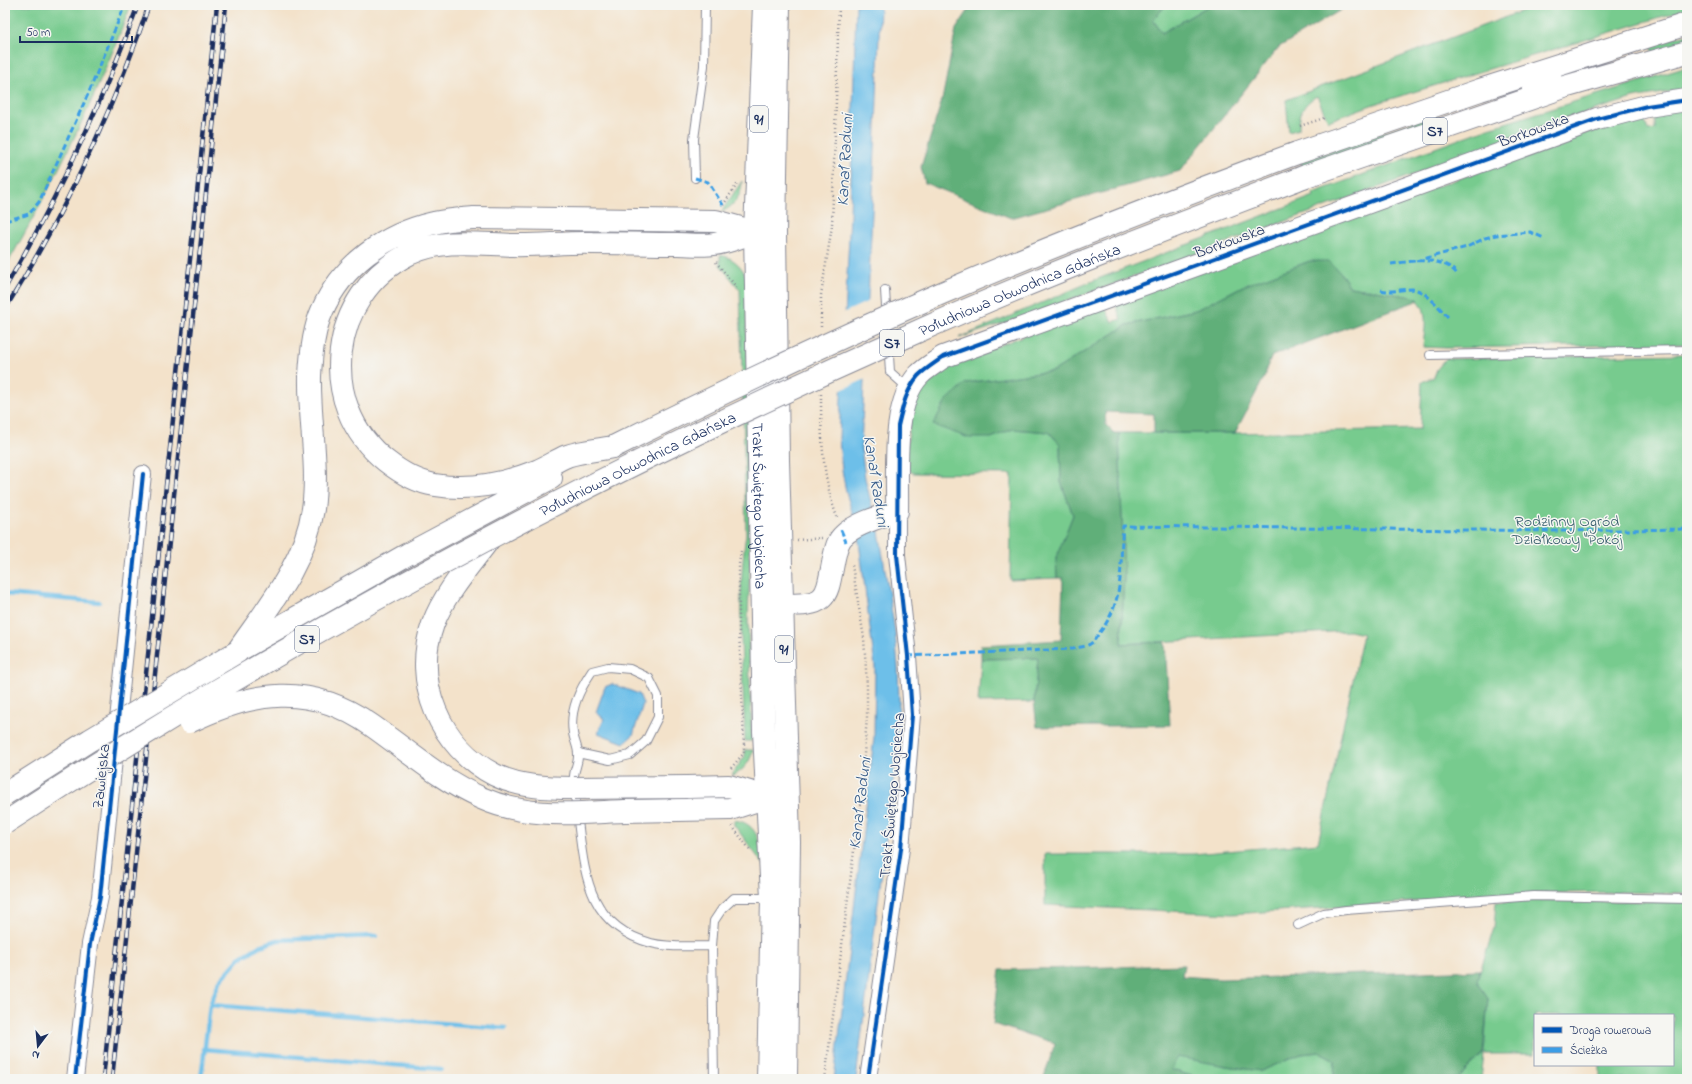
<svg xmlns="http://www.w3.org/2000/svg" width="1692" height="1084" viewBox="0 0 1692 1084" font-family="'Indie Flower',sans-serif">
<rect width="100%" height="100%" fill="#f6f6f2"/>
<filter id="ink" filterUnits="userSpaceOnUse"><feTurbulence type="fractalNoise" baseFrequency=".025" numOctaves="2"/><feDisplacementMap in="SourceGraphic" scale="8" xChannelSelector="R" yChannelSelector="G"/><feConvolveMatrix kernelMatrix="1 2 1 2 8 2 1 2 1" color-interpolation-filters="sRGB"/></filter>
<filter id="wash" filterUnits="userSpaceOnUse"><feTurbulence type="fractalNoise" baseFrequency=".012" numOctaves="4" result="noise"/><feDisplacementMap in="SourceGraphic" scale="16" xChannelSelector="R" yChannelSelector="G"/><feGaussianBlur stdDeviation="0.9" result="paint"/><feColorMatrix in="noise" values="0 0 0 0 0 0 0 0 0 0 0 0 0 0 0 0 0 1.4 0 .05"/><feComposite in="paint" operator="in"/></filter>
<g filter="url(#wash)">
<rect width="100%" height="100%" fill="#f3e2ca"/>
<path fill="#77cb8e" stroke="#497d76" d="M5 5H131C97 96 54 183 5 268Z
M1166 5H1210L1162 33 1153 20Z
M1538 5H1687V9L1374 104 1328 121 1317 96C1303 104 1299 113 1299 129L1289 132 1286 100Z
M1687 34V43L1653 52 1651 44Z
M1687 67V89L1633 98 1566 119 1020 318 959 338 1095 280 1314 196 1313 193 1489 128Z
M1687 107V344L1446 348 1423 347C1424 331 1431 306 1413 297L1350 287 1342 275 1310 261 1243 286 1196 310 1127 325 1054 371 966 383 991 438 1013 429 1049 432 1060 444 1061 482 1073 515 1056 558 1057 578 1010 580 1012 474 913 473 904 467 913 403 926 381 948 365 1104 305 1112 322 1121 319 1116 306 1118 300 1640 114 1644 119 1648 130 1655 129V116Z
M1435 114 1437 120 1303 168 1301 162Z
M742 181C742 195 734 207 721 212Z
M720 255C732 257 741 265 746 276L750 559 748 621 752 741H745C743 672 736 602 746 534L740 290 720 265Z
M1687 354V893L1620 892 1546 893 1232 914 1045 905V854H1193L1318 843 1363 634 1349 631 1121 644 1124 577 1119 433H1235L1420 429 1422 382 1434 377 1437 369 1446 359Z
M1038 658 1034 702 978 703 981 659Z
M745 750H753C750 762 744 770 733 776V773L745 756Z
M734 820C759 823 760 844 763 864L734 825Z
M1537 900 1687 902V1079H1600V1065H1673V1015H1535V1054H1484L1481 1079H1457L1484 1053 1488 998 1477 981 1494 928 1496 902Z
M1320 1052 1335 1060 1334 1076 1329 1079H1201L1172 1070 1177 1056 1226 1066 1261 1071 1301 1054Z"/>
<path fill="#61af79" stroke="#3e6f6c" d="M972 5H1166L1153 20 1162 33 1210 5H1349L1279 47 1180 171 1011 218 925 183 921 167 942 100 956 29Z
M1310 261H1329L1342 275 1350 287 1413 297 1419 300 1272 356 1266 369V374L1235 433H1154V414L1105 412 1106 425 1114 433H1119L1124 577 1121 644 1165 642 1170 725 1037 727 1034 702 1038 658 981 659V645L1061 640 1063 578H1057L1056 558 1073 515 1061 482 1060 444 1049 432 1013 429 991 438H969L933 425 945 402 966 383 1054 371 1127 325 1196 310 1243 286Z
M1184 965 1182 976 1221 979 1480 970 1477 981 1488 998 1483 1053 1457 1079H1329L1334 1076 1335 1060 1320 1052 1301 1054 1261 1071 1226 1066 1177 1057 1172 1070 1201 1079H1050L1044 1077 1055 1043 993 1024 1000 970Z"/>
<path fill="#6dbfe9" stroke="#4477a4" d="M856 5H880L876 128 861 447 865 478 873 511 855 520C844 491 841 468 839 438L850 216Z
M878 525 895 632 898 667 899 702 894 774 856 1079H834L874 738 875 667 858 534Z
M612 684 639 694 643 704 633 735 624 743 598 733 604 719 596 712 605 687Z"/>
<path fill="#f3e2ca" d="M871 300 866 379 839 391 843 313Z"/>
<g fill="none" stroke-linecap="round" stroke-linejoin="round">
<path stroke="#6dbfe9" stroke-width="4.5" d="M5 594 99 602
M210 1005 505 1028
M204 1049 441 1069
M201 1079 210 1005 219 982 240 958 260 946 278 940 376 936"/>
</g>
</g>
<g filter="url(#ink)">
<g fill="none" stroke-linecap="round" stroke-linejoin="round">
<g stroke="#878894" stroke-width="10">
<path id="lane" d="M1527 89 1557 76
M695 178 694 139 704 66 705 5
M885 290 890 372 909 389
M1430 355 1687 350
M578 753 610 760 630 755 646 741 658 717V696L649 678 630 669 608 667 592 671C580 689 569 710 573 733 574 740 578 747 578 754 579 762 574 769 574 777 574 794 577 812 579 829 585 881 592 927 651 943 670 948 692 946 712 946
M1298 925 1324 913 1346 910 1534 896 1687 899
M714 1079 712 946 714 921 722 909 734 898H770"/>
</g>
<g stroke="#878894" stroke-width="18">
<path id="street" d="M75 1079 90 944 100 897 143 474
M868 1079 901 849 912 715 908 656 897 555V511"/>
</g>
<g stroke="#878894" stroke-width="24">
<path id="secondary" d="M783 605C829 605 826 599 834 558 836 550 837 541 844 535 855 524 882 516 897 511 898 473 891 404 919 375 926 368 935 363 943 357L1597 119 1647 106 1687 100"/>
</g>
<g stroke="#878894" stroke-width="24">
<g id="primary">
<path id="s1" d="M764 5 755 232 764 731 772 898 768 1079"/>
<path d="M779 5 775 232 778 460 789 842 786 1079"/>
</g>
</g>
<g stroke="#878894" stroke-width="24">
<path id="highway" d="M1297 153 1480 90 1687 24
M1306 176 1564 87 1687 52
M613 447C598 450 581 451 567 456 557 460 547 467 537 471 504 484 470 491 435 485 417 482 400 472 386 461 315 405 329 294 409 254 443 238 477 244 512 245 539 246 566 242 592 243 620 243 649 244 677 244 689 244 702 246 714 244 728 243 742 236 755 232
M490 538C470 565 445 592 433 624 412 682 440 747 495 775 519 787 548 788 574 788
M243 648 408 554 551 478
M237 652C268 607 305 564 313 509 319 465 309 421 310 376 311 355 313 331 322 311 342 265 385 234 434 223 446 220 460 219 473 218L716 221 755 232H775
M687 787 729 786 767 797
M624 811 730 809 767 797 787 796"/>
</g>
<path stroke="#878894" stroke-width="2.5" stroke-dasharray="1 3" stroke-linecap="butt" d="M1300 126 1324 118
M723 205 738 183
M716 262 738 289
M821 327V295L832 226 839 5
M821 394C821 436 822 477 837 517
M797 540 822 538
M741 551 739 564V629L744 744H746
M731 768 744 753V744
M732 826 751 851
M825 1079 860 803 867 718V686L864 638 852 565"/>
<use href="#lane" stroke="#fff" stroke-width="8"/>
<use href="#street" stroke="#fff" stroke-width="16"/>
<use href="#secondary" stroke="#fff" stroke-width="22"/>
<use href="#primary" stroke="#fff" stroke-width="22"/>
<use href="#highway" stroke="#fff" stroke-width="22"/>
<g stroke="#1b2f5e" stroke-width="4.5">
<path id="rail" d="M5 288C58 197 102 103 138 5
M5 309C64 215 113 110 149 5
M103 1079 217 5
M112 1079 226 5"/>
</g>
<use href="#rail" stroke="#f6f6f2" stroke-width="3" stroke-dasharray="9" stroke-linecap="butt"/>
<g stroke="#878894" stroke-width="24" stroke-linecap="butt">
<g id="highway-bridge">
<path d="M613 447C721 393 831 341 942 293 1059 243 1178 197 1297 153"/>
<path d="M189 722C252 691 310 682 371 725 407 750 440 780 481 798 528 819 575 813 624 811"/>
<path d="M574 788 687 787"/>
<path d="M5 794 90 740 237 652"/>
<path id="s2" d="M5 823C292 634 598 473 912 334 1041 276 1174 226 1306 176"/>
</g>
</g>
<use href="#highway-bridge" stroke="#fff" stroke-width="22"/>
<path stroke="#3b9de6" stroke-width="3" stroke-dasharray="6 3" stroke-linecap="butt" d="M695 178 708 182 723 205
M5 221 29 214 39 202 89 92 125 5
M1416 261 1467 247 1485 238 1496 235 1530 232 1544 238
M1391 264C1412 261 1443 255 1457 274
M1381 290C1391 293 1401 289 1412 289 1426 290 1439 308 1448 317
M841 530 846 542
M908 656 1072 649C1078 647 1086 647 1090 644 1094 642 1097 636 1100 632 1126 599 1119 565 1123 526L1559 531 1687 529"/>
<g stroke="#f6f6f2" stroke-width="6">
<path id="cycleway" d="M75 1079 90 944 100 897 143 474
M868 1079 901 849 912 715 908 656 897 555 898 426C902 409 906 390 918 376 925 369 935 363 943 357L1597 119 1647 106 1687 100"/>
</g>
<use href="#cycleway" stroke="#0057b8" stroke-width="4"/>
</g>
</g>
<g text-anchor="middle" stroke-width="3" stroke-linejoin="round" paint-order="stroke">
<g fill="#f6f6f2" stroke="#5d6b8a" stroke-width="1">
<rect x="750" y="106" width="18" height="26" rx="3"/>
<rect x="1423" y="118" width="24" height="26" rx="3"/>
<rect x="880" y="330" width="24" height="26" rx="3"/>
<rect x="295" y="626" width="24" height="26" rx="3"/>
<rect x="775" y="636" width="18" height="26" rx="3"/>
</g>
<g font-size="15" font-weight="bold" fill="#1b2f5e">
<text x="759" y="124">91</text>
<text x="1435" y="136">S7</text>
<text x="892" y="348">S7</text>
<text x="307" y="644">S7</text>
<text x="784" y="654">91</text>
</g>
<g font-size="16" fill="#1b2f5e" stroke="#f6f6f2">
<text transform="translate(1533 129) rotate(-20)" y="6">Borkowska</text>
<text transform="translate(1229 240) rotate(-20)" y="6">Borkowska</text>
<text dy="6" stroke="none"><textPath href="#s2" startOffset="1148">Południowa Obwodnica Gdańska</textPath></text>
<text dy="6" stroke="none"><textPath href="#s2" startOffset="728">Południowa Obwodnica Gdańska</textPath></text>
<text dy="6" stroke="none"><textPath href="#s1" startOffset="501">Trakt Świętego Wojciecha</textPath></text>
<text transform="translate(100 776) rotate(-84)" y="6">Zawiejska</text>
<text transform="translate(891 795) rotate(-85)" y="6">Trakt Świętego Wojciecha</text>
</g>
<g font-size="16" fill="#375e6c" stroke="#f6f6f2">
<text x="1567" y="526">Rodzinny Ogród<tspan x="1567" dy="18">Działkowy "Pokój</tspan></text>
</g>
<g font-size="17" font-style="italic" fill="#345a88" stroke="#f6f6f2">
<text transform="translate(844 160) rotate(-87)" y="6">Kanał Raduni</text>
<text transform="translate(877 481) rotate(81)" y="6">Kanał Raduni</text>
<text transform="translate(859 803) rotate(-83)" y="6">Kanał Raduni</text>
</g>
</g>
<rect width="1692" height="1084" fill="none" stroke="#f6f6f2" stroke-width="20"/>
<rect x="1534" y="1014" width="140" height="52" fill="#f6f6f2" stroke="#9ea6b7"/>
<rect x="1542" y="1027" width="20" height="6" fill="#0057b8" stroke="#9ea6b7"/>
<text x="1570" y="1034" font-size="12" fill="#1b2f5e">Droga rowerowa</text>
<rect x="1542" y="1047" width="20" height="6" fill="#3b9de6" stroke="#9ea6b7"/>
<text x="1570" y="1054" font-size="12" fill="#1b2f5e">Ścieżka</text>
<g transform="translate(38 1046) rotate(196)" stroke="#f6f6f2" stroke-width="3" paint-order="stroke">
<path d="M0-3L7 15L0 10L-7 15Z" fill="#1b2f5e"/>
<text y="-6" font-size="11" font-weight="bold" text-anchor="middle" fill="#1b2f5e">N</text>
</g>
<path d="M20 36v6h112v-6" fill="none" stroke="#1b2f5e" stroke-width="2"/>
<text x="26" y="36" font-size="12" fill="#1b2f5e" stroke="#f6f6f2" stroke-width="3" paint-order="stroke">50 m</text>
</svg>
